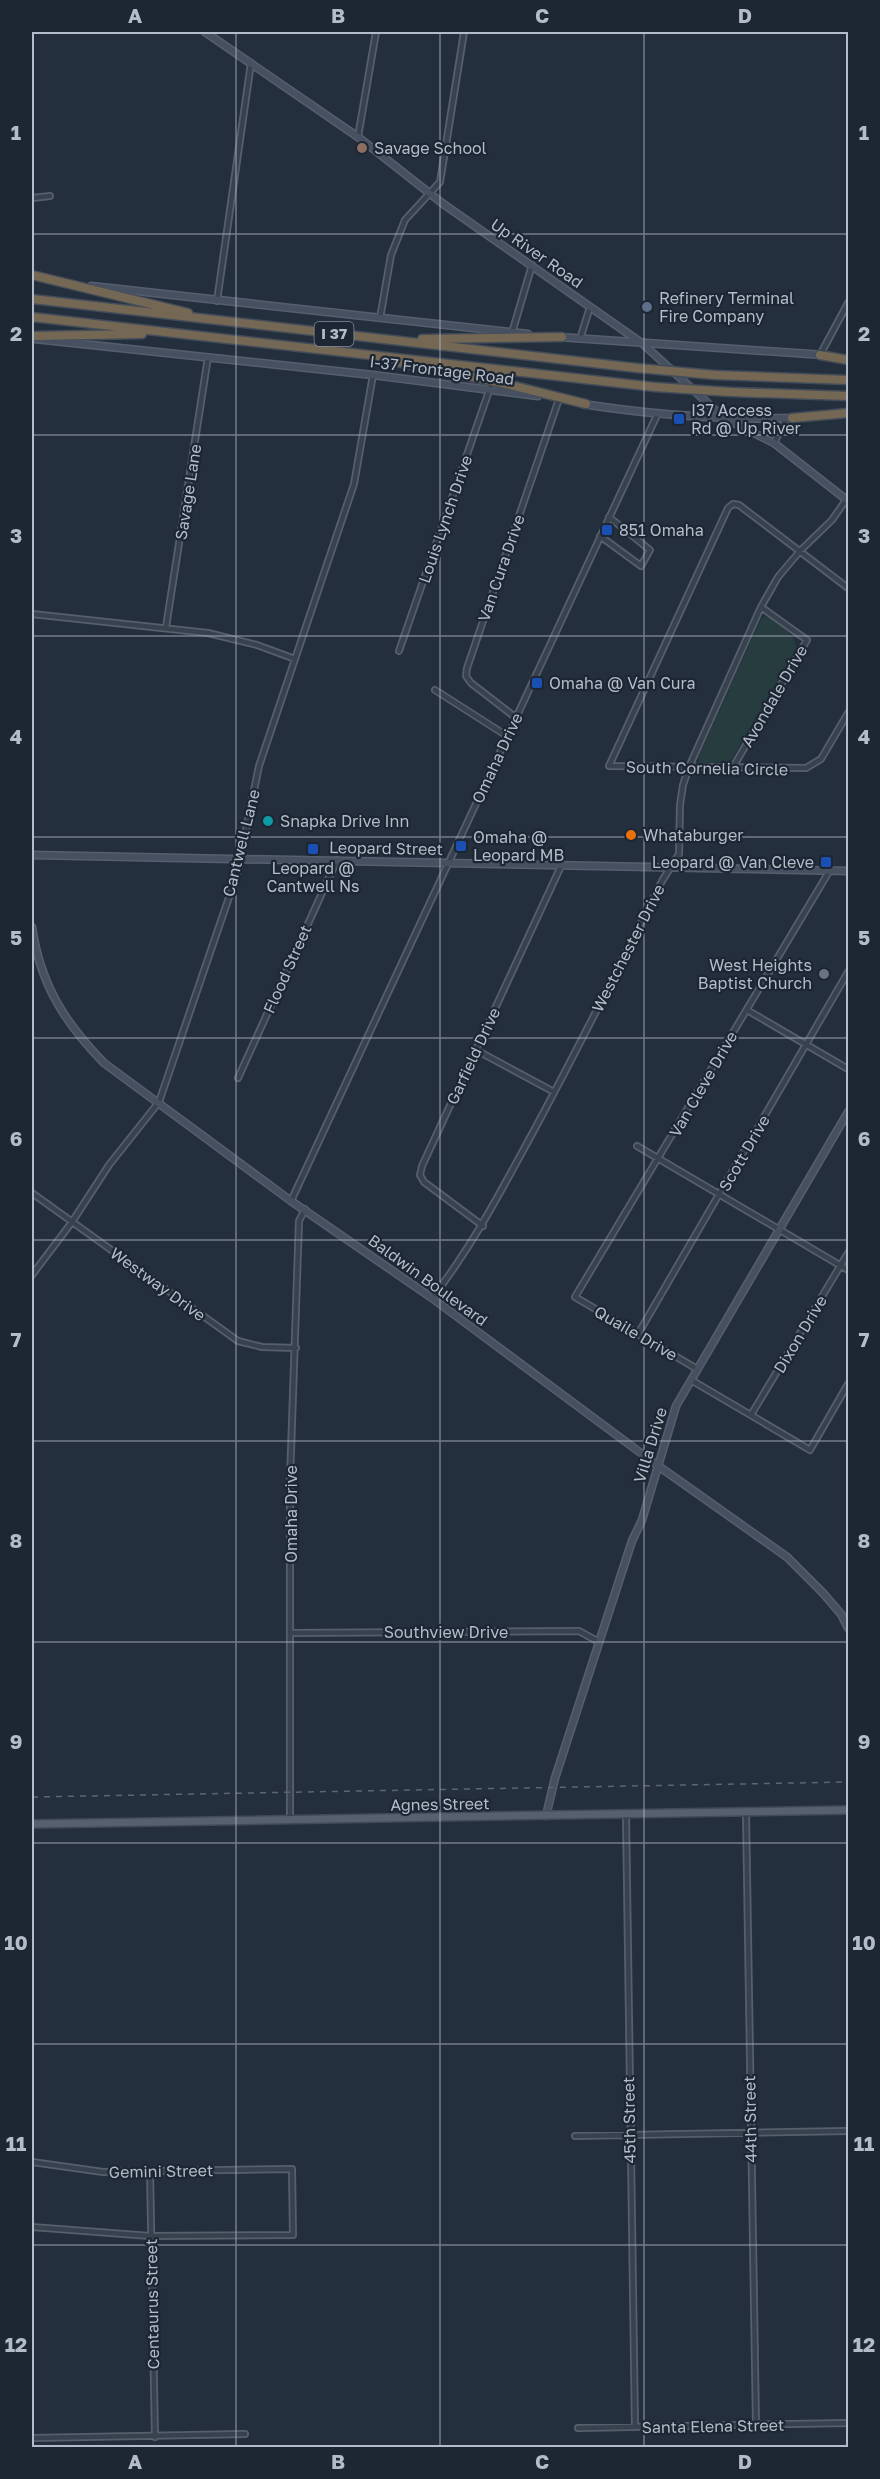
<svg xmlns="http://www.w3.org/2000/svg" width="880" height="2479" viewBox="0 0 880 2479" font-family="'Golos Text',sans-serif">
<rect width="100%" height="100%" fill="#242f3e"/>
<path fill="#263c3f" d="M765 616C777 622 796 634 796 649L730 762 700 763 698 758 761 619Z"/>
<g fill="none" stroke-linecap="round" stroke-linejoin="round">
<g stroke="#565f6c" stroke-width="8">
<path id="street" d="M358 137 376 32
M32 198 50 196
M217 301 251 63
M380 318 391 255 405 220 440 182 464 32
M512 333 532 265
M580 339 590 307
M820 355 848 303
M774 443 786 419
M600 536 641 566 650 550 609 517
M848 588 739 505 733 504 728 508 609 766 806 768 821 759 848 713
M32 614 208 633 257 645 295 659
M166 627 208 357
M399 651 490 388
M435 690 507 736
M515 717 471 683 466 676 467 668 559 399
M732 769 807 640 761 607
M747 1010 848 1069
M476 1050 554 1092
M238 1078 337 860
M637 1146 848 1270
M32 1193 238 1341 262 1347 296 1348
M291 1201 658 413
M483 1226 424 1182 420 1175 422 1166 562 864
M32 1275 72 1222 109 1165 159 1102 237 874 259 766 354 484 373 375
M432 1298C472 1247 501 1191 532 1134 577 1051 619 966 662 881L679 854 680 805 683 785 689 767 761 607 778 577 800 551 832 520 848 497
M638 1334 848 972
M697 1369 575 1297 830 870
M691 1380 810 1450 848 1384
M751 1415 848 1253
M290 1633 579 1631 599 1642
M746 1813 756 2425
M626 1814 635 2427
M290 1820V1480L299 1221 305 1209
M575 2136 848 2131
M32 2162 103 2172 292 2169 293 2235 150 2236 32 2227
M150 2171 155 2437
M578 2428 848 2423
M32 2438 245 2434"/>
</g>
<g stroke="#565f6c" stroke-width="9">
<path id="secondary" d="M205 32 358 137 442 203 643 344 724 418 774 443 848 501
M91 286 528 334
M559 337 824 355
M35 339 373 375 538 396
M583 404C653 415 723 420 794 418
M32 855 848 871
M32 927C40 984 65 1023 104 1063L291 1201 432 1298 657 1465 787 1557 823 1593 841 1614 848 1628
M546 1816 555 1778 632 1541 642 1520 676 1406 848 1112"/>
</g>
<g stroke="#414a57" stroke-width="10">
<path id="primary" d="M32 1824 848 1810"/>
</g>
<g stroke="#434c59" stroke-width="11">
<path id="highway" d="M32 275 188 313
M32 299 637 368
M32 317 655 387
M32 336 142 334
M422 339 562 337
M820 355 848 360
M397 362 502 383 586 404
M715 375 848 380
M731 392 848 396
M792 418 848 413"/>
</g>
<use href="#street" stroke="#38414e" stroke-width="4.5"/>
<use href="#secondary" stroke="#465061" stroke-width="6"/>
<use href="#primary" stroke="#56606e" stroke-width="7"/>
<use href="#highway" stroke="#746855" stroke-width="8"/>
<path stroke="#5a6575" stroke-width="1.5" stroke-dasharray="6 6" stroke-linecap="butt" d="M32 1797 848 1782"/>
<g stroke="#434c59" stroke-width="11" stroke-linecap="butt">
<path id="highway-bridge" d="M637 368 715 375
M655 387 731 392"/>
</g>
<use href="#highway-bridge" stroke="#746855" stroke-width="8"/>
</g>
<path fill="none" stroke="#b4bcc9" stroke-width="1.5" stroke-opacity="0.55" d="M236 32V2448M440 32V2448M644 32V2448M32 234H848M32 435H848M32 636H848M32 837H848M32 1038H848M32 1240H848M32 1441H848M32 1642H848M32 1843H848M32 2044H848M32 2245H848"/>
<circle fill="#8d6e63" stroke="#1d2633" stroke-width="2" cx="362" cy="148" r="6"/>
<circle fill="#5c6f8a" stroke="#1d2633" stroke-width="2" cx="647" cy="307" r="6"/>
<g fill="#1a4fb4" stroke="#1d2633" stroke-width="2">
<rect x="673" y="413" width="12" height="12" rx="3"/>
<rect x="601" y="524" width="12" height="12" rx="3"/>
<rect x="531" y="677" width="12" height="12" rx="3"/>
<rect x="455" y="840" width="12" height="12" rx="3"/>
<rect x="307" y="843" width="12" height="12" rx="3"/>
<rect x="820" y="856" width="12" height="12" rx="3"/>
</g>
<circle fill="#0f9aa8" stroke="#1d2633" stroke-width="2" cx="268" cy="821" r="6"/>
<circle fill="#e8710a" stroke="#1d2633" stroke-width="2" cx="631" cy="835" r="6"/>
<circle fill="#6b7280" stroke="#1d2633" stroke-width="2" cx="824" cy="974" r="6"/>
<g text-anchor="middle" stroke-width="4.5" stroke-linejoin="round" paint-order="stroke">
<rect fill="#1d2633" stroke="#878f9c" stroke-width="1.5" x="314.5" y="322" width="39" height="24" rx="4.5"/>
<g font-size="15" font-weight="bold" fill="#b4bcc9">
<text x="334" y="339">I 37</text>
</g>
<g font-size="16" fill="#b4bcc9" stroke="#1d2633" text-anchor="start">
<text x="374" y="154">Savage School</text>
<text x="659" y="304">Refinery Terminal<tspan x="659" dy="18">Fire Company</tspan></text>
<text x="691" y="416">I37 Access<tspan x="691" dy="18">Rd @ Up River</tspan></text>
<text x="619" y="536">851 Omaha</text>
<text x="549" y="689">Omaha @ Van Cura</text>
<text x="280" y="827">Snapka Drive Inn</text>
<text x="643" y="841">Whataburger</text>
<text x="473" y="843">Omaha @<tspan x="473" dy="18">Leopard MB</tspan></text>
<text x="814" y="868" text-anchor="end">Leopard @ Van Cleve</text>
<text x="313" y="874" text-anchor="middle">Leopard @<tspan x="313" dy="18">Cantwell Ns</tspan></text>
<text x="812" y="971" text-anchor="end">West Heights<tspan x="812" dy="18">Baptist Church</tspan></text>
</g>
<g font-size="16" fill="#b4bcc9" stroke="#1d2633">
<text transform="translate(537 253) rotate(35)" y="6">Up River Road</text>
<text transform="translate(442 370) rotate(7)" y="6">I-37 Frontage Road</text>
<text transform="translate(188 492) rotate(-81)" y="6">Savage Lane</text>
<text transform="translate(445 519) rotate(-71)" y="6">Louis Lynch Drive</text>
<text transform="translate(501 568) rotate(-71)" y="6">Van Cura Drive</text>
<text transform="translate(774 696) rotate(-60)" y="6">Avondale Drive</text>
<text transform="translate(497 758) rotate(-65)" y="6">Omaha Drive</text>
<text transform="translate(707 768) rotate(1)" y="6">South Cornelia Circle</text>
<text transform="translate(241 843) rotate(-76)" y="6">Cantwell Lane</text>
<text transform="translate(386 848) rotate(1)" y="6">Leopard Street</text>
<text transform="translate(628 948) rotate(-63)" y="6">Westchester Drive</text>
<text transform="translate(287 969) rotate(-66)" y="6">Flood Street</text>
<text transform="translate(473 1056) rotate(-65)" y="6">Garfield Drive</text>
<text transform="translate(703 1084) rotate(-60)" y="6">Van Cleve Drive</text>
<text transform="translate(744 1153) rotate(-60)" y="6">Scott Drive</text>
<text transform="translate(428 1280) rotate(36)" y="6">Baldwin Boulevard</text>
<text transform="translate(158 1284) rotate(36)" y="6">Westway Drive</text>
<text transform="translate(636 1333) rotate(30)" y="6">Quaile Drive</text>
<text transform="translate(800 1334) rotate(-59)" y="6">Dixon Drive</text>
<text transform="translate(650 1445) rotate(-73)" y="6">Villa Drive</text>
<text transform="translate(291 1514) rotate(-90)" y="6">Omaha Drive</text>
<text x="446" y="1638">Southview Drive</text>
<text transform="translate(440 1804) rotate(-1)" y="6">Agnes Street</text>
<text transform="translate(750 2119) rotate(-91)" y="6">44th Street</text>
<text transform="translate(629 2120) rotate(-91)" y="6">45th Street</text>
<text transform="translate(161 2171) rotate(-1)" y="6">Gemini Street</text>
<text transform="translate(152 2304) rotate(-91)" y="6">Centaurus Street</text>
<text transform="translate(713 2426) rotate(-1)" y="6">Santa Elena Street</text>
</g>
</g>
<rect width="880" height="2479" fill="none" stroke="#1d2633" stroke-width="66"/>
<rect x="33" y="33" width="814" height="2413" fill="none" stroke="#b4bcc9" stroke-width="2"/>
<g font-size="20" text-anchor="middle" font-weight="bold" fill="#b4bcc9">
<text x="135" y="23">A</text>
<text x="338" y="23">B</text>
<text x="542" y="23">C</text>
<text x="745" y="23">D</text>
<text x="16" y="140">1</text>
<text x="864" y="140">1</text>
<text x="16" y="341">2</text>
<text x="864" y="341">2</text>
<text x="16" y="543">3</text>
<text x="864" y="543">3</text>
<text x="16" y="744">4</text>
<text x="864" y="744">4</text>
<text x="16" y="945">5</text>
<text x="864" y="945">5</text>
<text x="16" y="1146">6</text>
<text x="864" y="1146">6</text>
<text x="16" y="1347">7</text>
<text x="864" y="1347">7</text>
<text x="16" y="1548">8</text>
<text x="864" y="1548">8</text>
<text x="16" y="1749">9</text>
<text x="864" y="1749">9</text>
<text x="16" y="1950">10</text>
<text x="864" y="1950">10</text>
<text x="16" y="2151">11</text>
<text x="864" y="2151">11</text>
<text x="16" y="2352">12</text>
<text x="864" y="2352">12</text>
<text x="135" y="2469">A</text>
<text x="338" y="2469">B</text>
<text x="542" y="2469">C</text>
<text x="745" y="2469">D</text>
</g>
</svg>
